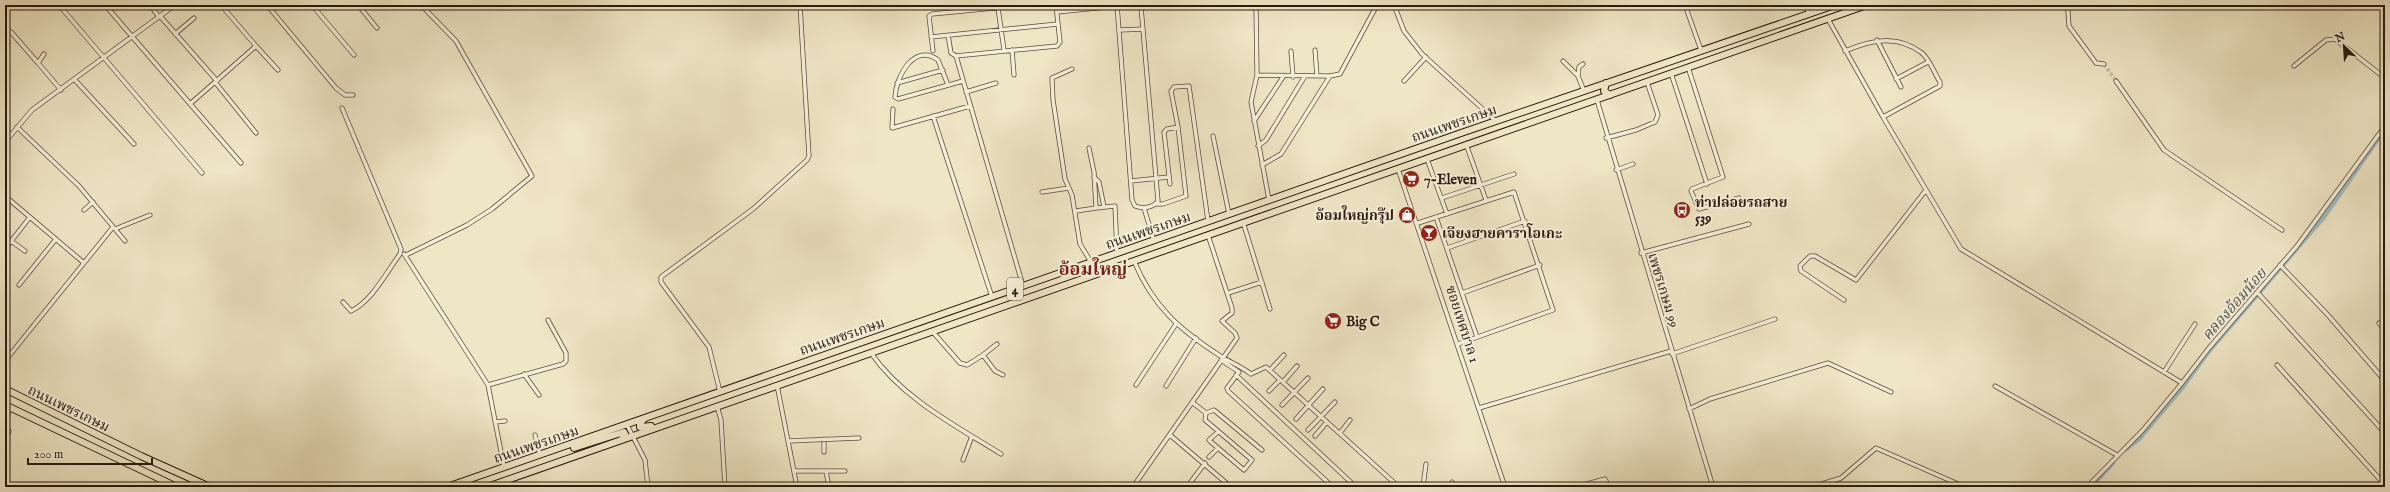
<svg xmlns="http://www.w3.org/2000/svg" width="2390" height="492" viewBox="0 0 2390 492" font-family="'IM FELL English','Noto Serif Thai',serif">
<rect width="100%" height="100%" fill="#efe6c5"/>
<filter id="stains"><feTurbulence type="fractalNoise" baseFrequency=".005" numOctaves="4"/><feColorMatrix values="0 0 0 0 .2 0 0 0 0 .09 0 0 0 0 .02 0 0 0 .5 -.17"/></filter>
<radialGradient id="worn" r=".72"><stop offset=".6" stop-color="#630" stop-opacity="0"/><stop offset="1" stop-color="#630" stop-opacity=".3"/></radialGradient>
<g fill="none" stroke-linecap="round" stroke-linejoin="round">
<path stroke="#a0bdc0" stroke-width="4.5" d="M2126 449 2139 439 2182 388 2210 350 2324 217 2385 129
M2091 487 2113 463"/>
<path stroke="#c7bda1" stroke-width="3.5" stroke-dasharray="3.5 2" stroke-linecap="butt" d="M2104 64 2116 81"/>
<g stroke="#5a4d3c" stroke-width="5">
<path id="minor" d="M59 5 202 173
M105 5 241 163
M150 5 159 17
M267 5 336 88 345 95H353
M312 5 354 55
M358 5 377 28
M1117 5 1132 200 1135 206C1142 209 1153 208 1158 201L1141 7
M1256 5 1257 75 1251 102 1269 200
M1394 5 1404 31 1422 54 1496 121
M1685 5 1701 50
M1806 5 1809 14
M2065 5 2068 11 2069 26 2096 63 2104 64
M998 8 1004 50
M1057 12 1117 6
M160 16 217 81
M1828 19 1883 117 1961 249 2182 383
M1120 30 1143 29
M5 31 11 32 38 63
M175 34 194 18
M948 35 951 53 956 56 1057 46 1060 42 1056 5
M931 37 1058 24
M1877 40 1901 87
M256 46 278 70
M1012 50 1014 75
M1315 50 1317 76
M933 51 929 16 932 14 1026 5
M1291 51 1293 77
M1845 51C1871 40 1898 34 1922 53 1930 60 1935 74 1940 82V86L1883 117
M44 54 38 63 61 90
M956 56 1023 286
M1563 61 1578 76 1584 91
M2294 66 2326 40 2335 39 2385 78
M1688 67 1723 177 1692 189 1691 191 1699 209 1739 198
M1072 69 1052 78 1053 100 1065 179 1072 195 1080 244 1091 262
M1671 73 1707 184
M1257 75 1330 76 1340 74 1377 5
M1578 76 1579 67 1583 64
M1896 79 1928 62
M75 80 134 144
M1404 81 1426 57
M2116 81 2164 150 2282 230
M215 82 256 133
M897 83 943 70
M948 85 938 60C914 42 896 77 895 97L898 99 963 81
M966 92 996 83
M1597 100 1713 487
M190 104 256 46 221 5
M342 108 401 249 400 254C386 273 372 301 351 311L343 302
M893 109 892 128 970 106
M933 116 992 297
M1254 121 1283 77
M17 127 79 186 125 241
M5 133 9 137
M1213 136 1229 214
M1606 138 1636 130 1655 122 1658 115 1647 82
M5 142 32 110 175 5
M1466 144 1486 200
M1258 146 1266 140 1305 76
M1427 159 1447 214
M1262 165 1281 154 1330 76
M1398 169 1505 487
M1616 170 1633 164
M1094 177 1099 182 1104 207
M1131 181 1169 177
M1170 184 1164 132 1167 129 1178 127 1171 91 1174 87 1189 86 1208 221
M1042 192 1069 188
M5 196 84 263
M1442 198 1514 174
M1156 204H1163L1186 196 1178 127
M1096 208 1115 206 1117 254
M1144 208 1154 241
M84 210 93 202
M1076 211 1096 208 1094 172 1089 148
M1436 217 1477 337
M1243 222 1270 309
M1418 223 1514 192 1553 310 1458 344
M115 229 150 215
M11 241 25 251
M1447 248 1525 221
M5 249 30 217
M1641 253 1749 224
M404 254 488 385 504 467
M406 255 467 225 492 209 532 176 456 41 421 5
M1134 261C1153 307 1181 331 1222 357 1232 363 1242 367 1251 374L1266 367 1399 487
M2280 265 2327 314 2385 381
M19 285 56 239
M2257 292 2385 433
M1228 293 1262 282
M1462 293 1540 265
M1844 300 1801 271 1800 266 1810 256H1815L1856 280 1926 190
M2379 323 2385 330
M932 331 960 363 967 365 983 355 995 371 1003 375
M871 353C902 398 956 426 1001 454
M1672 354 1775 319
M983 355 997 344
M1221 360 1239 372 1227 388 1228 391 1333 487
M5 361 113 227
M2277 365 2385 485
M1270 370 1284 355
M2164 372 2195 324
M524 374 539 395
M1236 375 1356 487
M1283 382 1297 366
M488 385 563 364 566 361V353L548 320
M777 385 797 487
M1136 385 1176 324
M1166 386 1196 338
M1995 386 2117 455
M1269 391 1280 380
M720 392 709 347 661 282V277L753 209 807 160 809 156 800 5
M1193 403 1206 413 1214 410 1262 450
M1282 405 1308 378
M717 406 721 420 725 487
M1479 408 1671 351
M1689 409 1710 399 1828 363 1891 392
M1206 413 1205 420 1252 460 1244 470 1211 442 1209 440 1218 432
M1296 419 1323 389
M495 422 505 421
M627 425 645 460 648 487
M1308 430 1335 402
M1340 433 1350 420
M535 435 540 455
M1170 435 1231 487
M1315 436 1327 422
M824 439V452
M788 441 859 438
M5 442 9 431 5 424 10 407
M1209 457 1218 448
M963 460 972 436
M794 471H845
M826 471 829 487
M1133 487 1237 338 1235 333 1222 321 1232 313V308L1208 235
M1187 487 1205 463
M1423 487 1426 464
M1451 487 1452 482
M1576 487 1605 479 1609 487
M1812 487 1841 478 1876 448 1965 487
M2087 487 2143 430 2182 383 2209 348 2297 246 2385 126"/>
</g>
<g stroke="#291a0f" stroke-width="8">
<path id="primary" d="M1606 83 1604 91 1610 95
M5 389 141 456 210 487
M5 405 177 487
M644 419 640 423V427L651 426
M574 448 624 432 626 436 622 439
M447 487 1464 132 1835 5
M487 487 1867 5"/>
</g>
<use href="#minor" stroke="#f5efd9" stroke-width="3.5"/>
<use href="#primary" stroke="#efe6c5" stroke-width="6"/>
</g>
<defs>
<g id="supermarket-disc" transform="scale(0.9)"><circle r="9.5" fill="#8f2418" stroke="#f5efd9"/><path d="M-6-5.5h2.5l.6 2H6L4.5 2H-2.5L-4.4-4H-6ZM-1.5 3.2a1.3 1.3 0 1 0 .1 0ZM3 3.2a1.3 1.3 0 1 0 .1 0Z" fill="#fff"/></g>
<g id="bus-disc" transform="scale(0.9)"><circle r="9.5" fill="#8f2418" stroke="#f5efd9"/><path d="M-5-6H5V4H4V6H2V4H-2V6H-4V4H-5ZM-3.5-4V0h7V-4ZM-3.5 1.2v1.5H-2V1.2ZM2 1.2v1.5H3.5V1.2Z" fill="#fff"/></g>
<g id="shop-disc" transform="scale(0.9)"><circle r="9.5" fill="#8f2418" stroke="#f5efd9"/><path d="M-5-2.5h2.3a2.7 3.5 0 0 1 5.4 0H5L5.5 6h-11ZM-1.5-2.5h3a1.5 2.3 0 0 0-3 0Z" fill="#fff"/></g>
<g id="bar-disc" transform="scale(0.9)"><circle r="9.5" fill="#8f2418" stroke="#f5efd9"/><path d="M-6-5H6L.8 .8V4.5H3.5V6h-7V4.5H-.8V.8Z" fill="#fff"/></g>
</defs>
<g fill-rule="evenodd">
<use href="#supermarket-disc" x="1411" y="179"/>
<use href="#bus-disc" x="1682" y="210"/>
<use href="#shop-disc" x="1407" y="215"/>
<use href="#bar-disc" x="1429" y="233"/>
<use href="#supermarket-disc" x="1333" y="321"/>
</g>
<g text-anchor="middle" stroke-width="4" stroke-linejoin="round" paint-order="stroke">
<rect fill="#f5efd9" stroke="#665a4c" stroke-width="1" x="1007" y="278" width="16" height="22" rx="3"/>
<g font-size="13" font-weight="bold" fill="#291a0f">
<text x="1015" y="294">4</text>
</g>
<g font-size="14" fill="#291a0f" stroke="#f5efd9">
<text transform="translate(1454 123) rotate(-19)" y="5">ถนนเพชรเกษม</text>
<text transform="translate(1148 230) rotate(-19)" y="5">ถนนเพชรเกษม</text>
<text transform="translate(1664 290) rotate(73)" y="5">เพชรเกษม 99</text>
<text transform="translate(1463 324) rotate(72)" y="5">ซอยเทศบาล 1</text>
<text transform="translate(842 336) rotate(-19)" y="5">ถนนเพชรเกษม</text>
<text transform="translate(69 408) rotate(26)" y="5">ถนนเพชรเกษม</text>
<text transform="translate(536 444) rotate(-19)" y="5">ถนนเพชรเกษม</text>
</g>
<g font-size="14" font-weight="bold" fill="#291a0f" stroke="#f5efd9" text-anchor="start">
<text x="1424" y="184">7-Eleven</text>
<text x="1695" y="207">ท่าปล่อยรถสาย<tspan x="1695" dy="16">539</tspan></text>
<text x="1394" y="220" text-anchor="end">อ้อมใหญ่กรุ๊ป</text>
<text x="1442" y="238">เจียงฮายคาราโอเกะ</text>
<text x="1346" y="326">Big C</text>
</g>
<g font-size="15" font-style="italic" fill="#53534d" stroke="#f5efd9">
<text transform="translate(2234 304) rotate(-49)" y="5">คลองอ้อมน้อย</text>
</g>
<g font-size="18" font-weight="bold" fill="#7a1f14" stroke="#f5efd9">
<text x="1093" y="275">อ้อมใหญ่</text>
</g>
</g>
<rect width="2390" height="492" fill="none" stroke="#efe6c5" stroke-width="20"/>
<rect x="6" y="6" width="2378" height="480" fill="none" stroke="#291a0f" stroke-width="2"/>
<rect x="10" y="10" width="2370" height="472" fill="none" stroke="#291a0f"/>
<g transform="translate(2344 46) rotate(335)" stroke="#f5efd9" stroke-width="3" paint-order="stroke">
<path d="M0-3L7 15L0 10L-7 15Z" fill="#291a0f"/>
<text y="-6" font-size="11" font-weight="bold" text-anchor="middle" fill="#291a0f">N</text>
</g>
<path d="M28 458v6h124v-6" fill="none" stroke="#291a0f" stroke-width="2"/>
<text x="34" y="458" font-size="12" fill="#291a0f" stroke="#f5efd9" stroke-width="3" paint-order="stroke">200 m</text>
<rect width="100%" height="100%" filter="url(#stains)"/>
<rect width="100%" height="100%" fill="url(#worn)"/>
</svg>
